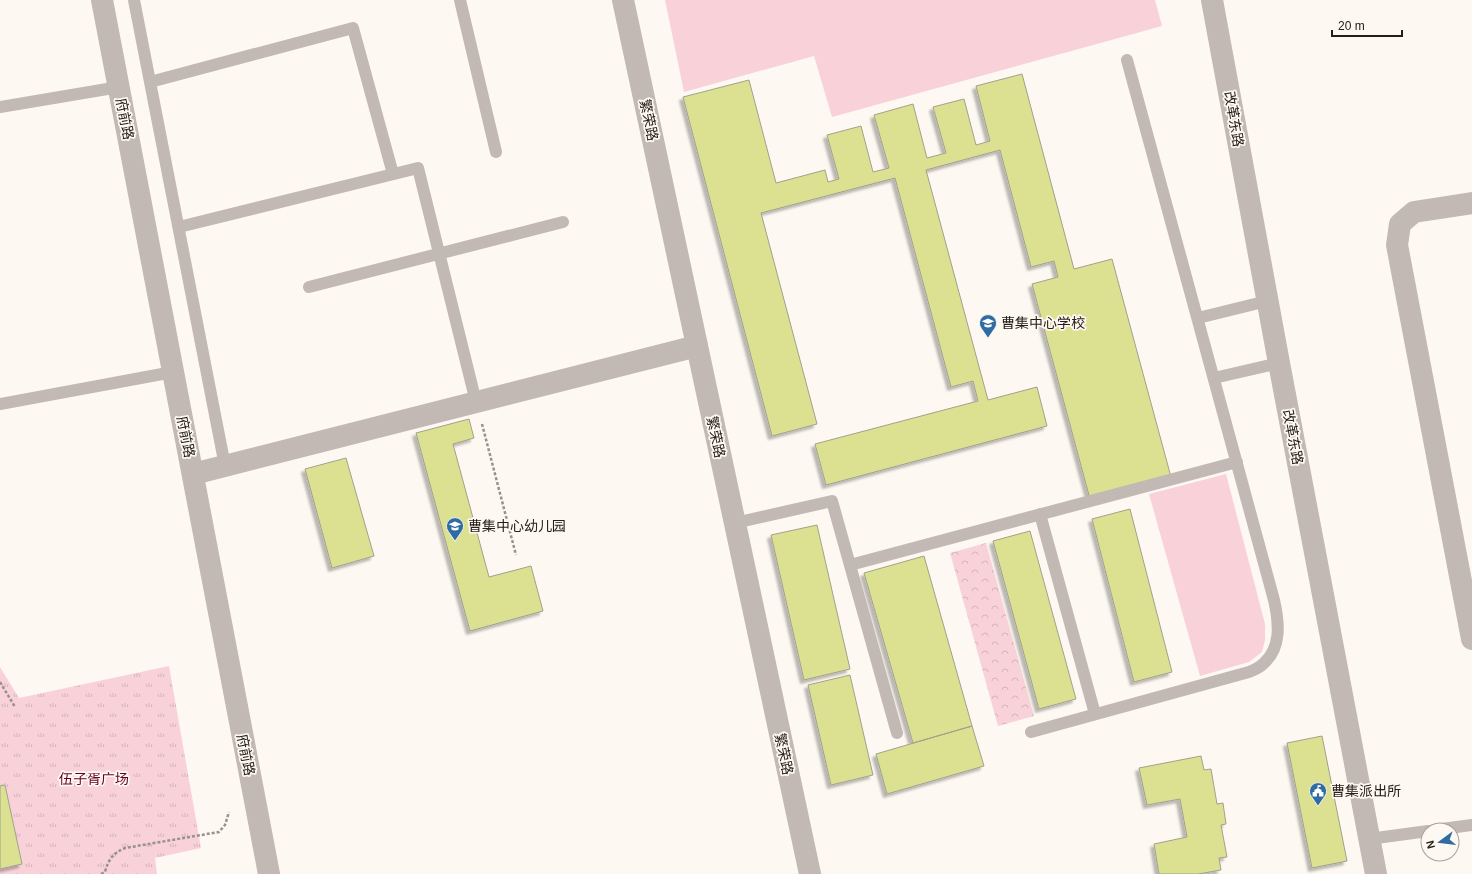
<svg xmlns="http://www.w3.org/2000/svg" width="1472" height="874" viewBox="0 0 1472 874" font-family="Arial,'Noto Sans SC',sans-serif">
<defs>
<pattern id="forest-crowns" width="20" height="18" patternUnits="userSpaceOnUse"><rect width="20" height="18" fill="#f8d2d8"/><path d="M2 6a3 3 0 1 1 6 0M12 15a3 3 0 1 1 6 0" fill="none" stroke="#d4b4b9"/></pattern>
<pattern id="park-tufts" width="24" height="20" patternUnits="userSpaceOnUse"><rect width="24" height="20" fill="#f8d2d8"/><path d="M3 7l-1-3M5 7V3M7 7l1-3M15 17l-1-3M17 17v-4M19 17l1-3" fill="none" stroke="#d4b4b9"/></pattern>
<filter id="shadow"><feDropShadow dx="-3.5" dy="3.5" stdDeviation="1" flood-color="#0004"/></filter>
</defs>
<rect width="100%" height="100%" fill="#fdf8f1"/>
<path fill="#f8d2d8" d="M665 0H1155L1162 26 832 117 814 56 684 92Z
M1226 474 1265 624V640L1262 652 1249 662 1200 676 1149 494Z"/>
<path fill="url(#forest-crowns)" d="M986 543 1034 716 998 726 950 553Z"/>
<path fill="url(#park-tufts)" d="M169 666 201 848 155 858 157 874H0V667L19 698Z"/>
<path fill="#dce191" stroke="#9fa18e" filter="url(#shadow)" d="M1022 74 1074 269 1112 259 1171 477 1090 499 1032 284 1058 277 1054 261 1031 267 1000 150 926 170 988 400 1037 387 1047 426 826 485 815 444 978 401 973 381 951 387 895 178 761 213 817 424 772 436 683 97 749 80 776 183 825 170 828 182 839 179 827 135 861 126 873 172 889 168 874 115 913 104 927 158 946 153 933 107 964 99 976 145 990 141 976 86Z
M469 419 474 438 453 444 489 577 531 566 543 611 470 631 416 433Z
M346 458 374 556 332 568 305 469Z
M1130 509 1172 672 1134 682 1092 519Z
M817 525 850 669 804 680 771 535Z
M1030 531 1076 699 1039 709 993 541Z
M924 556 972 726 913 743 864 573Z
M850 675 873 775 831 785 808 685Z
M972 726 984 766 887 794 876 754Z
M1322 736 1347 861 1312 868 1287 743Z
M1201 756 1204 770 1211 769 1217 804 1223 803 1226 824 1221 825 1227 857 1219 858 1221 870 1198 874H1159L1154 844 1187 837 1180 799 1147 805 1139 768Z
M5 785 22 864 0 869V786Z"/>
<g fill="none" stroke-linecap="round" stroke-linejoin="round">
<path stroke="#97938c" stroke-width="2.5" stroke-dasharray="3 2" stroke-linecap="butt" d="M482 424 516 555
M0 682 15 707
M101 874 105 872C108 860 113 853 125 848L219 832 225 825 229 812"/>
<path stroke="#c2b8b4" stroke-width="12" d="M134 0 225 466
M460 0 496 152
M150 82 353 28 393 174
M0 107 119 87
M179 227 418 168 476 402
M309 287 563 222
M1198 318 1267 301
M1214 378 1279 363
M0 404 173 372
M1040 514 1095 714
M735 523 832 501 897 733
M850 565 1237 462
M1031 732 1249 672C1254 670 1259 668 1263 664 1282 648 1279 622 1274 600L1127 60
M1434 830 1472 825
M1369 839 1428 831"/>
<path stroke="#c2b8b4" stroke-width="22" d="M102 0 269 874
M1212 0 1279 363 1376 874
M1472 203 1414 212 1400 224 1397 245 1472 639
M193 474 697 346"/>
<path stroke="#c2b8b4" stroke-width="22" d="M623 0 810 874"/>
</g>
<defs>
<g id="school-pin" transform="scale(0.9)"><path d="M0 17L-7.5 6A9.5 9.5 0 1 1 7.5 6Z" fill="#2e6ca3" stroke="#fdf8f1"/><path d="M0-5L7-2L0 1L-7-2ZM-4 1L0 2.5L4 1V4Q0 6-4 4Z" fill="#fff"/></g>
<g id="civic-pin" transform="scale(0.9)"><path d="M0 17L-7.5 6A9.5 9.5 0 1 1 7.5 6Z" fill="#2e6ca3" stroke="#fdf8f1"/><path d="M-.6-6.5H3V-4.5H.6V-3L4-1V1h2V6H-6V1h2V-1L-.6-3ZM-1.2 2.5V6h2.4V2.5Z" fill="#fff"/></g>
</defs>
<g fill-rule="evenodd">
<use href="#school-pin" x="988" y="323"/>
<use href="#school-pin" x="455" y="526"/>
<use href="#civic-pin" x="1318" y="791"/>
</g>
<g text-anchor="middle" stroke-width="3.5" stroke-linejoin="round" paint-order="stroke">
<g font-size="14" fill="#242019" stroke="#fdf8f1">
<text transform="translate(125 119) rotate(79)" y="5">府前路</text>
<text transform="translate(1234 119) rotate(80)" y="5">改革东路</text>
<text transform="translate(649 120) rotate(78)" y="5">繁荣路</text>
<text transform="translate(186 437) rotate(79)" y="5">府前路</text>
<text transform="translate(716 437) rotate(78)" y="5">繁荣路</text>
<text transform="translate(1293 437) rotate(79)" y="5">改革东路</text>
<text transform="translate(784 754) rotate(78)" y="5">繁荣路</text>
<text transform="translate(246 755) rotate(79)" y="5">府前路</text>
</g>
<g font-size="14" fill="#242019" stroke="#fdf8f1" text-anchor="start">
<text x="1001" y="328">曹集中心学校</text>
<text x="468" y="531">曹集中心幼儿园</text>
<text x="1331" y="796">曹集派出所</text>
</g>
<g font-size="14" fill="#650026" stroke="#fdf8f1">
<text x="94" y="784">伍子胥广场</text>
</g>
</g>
<g transform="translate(1440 842) rotate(255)"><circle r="19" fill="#fdf8f1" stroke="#a6a29b"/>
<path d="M0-3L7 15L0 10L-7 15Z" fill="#2e6ca3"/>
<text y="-6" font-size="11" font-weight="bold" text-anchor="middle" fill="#242019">N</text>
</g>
<path d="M1332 30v6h70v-6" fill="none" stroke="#242019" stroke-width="2"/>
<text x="1338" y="30" font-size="12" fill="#242019" stroke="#fdf8f1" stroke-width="3" paint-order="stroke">20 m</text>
</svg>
